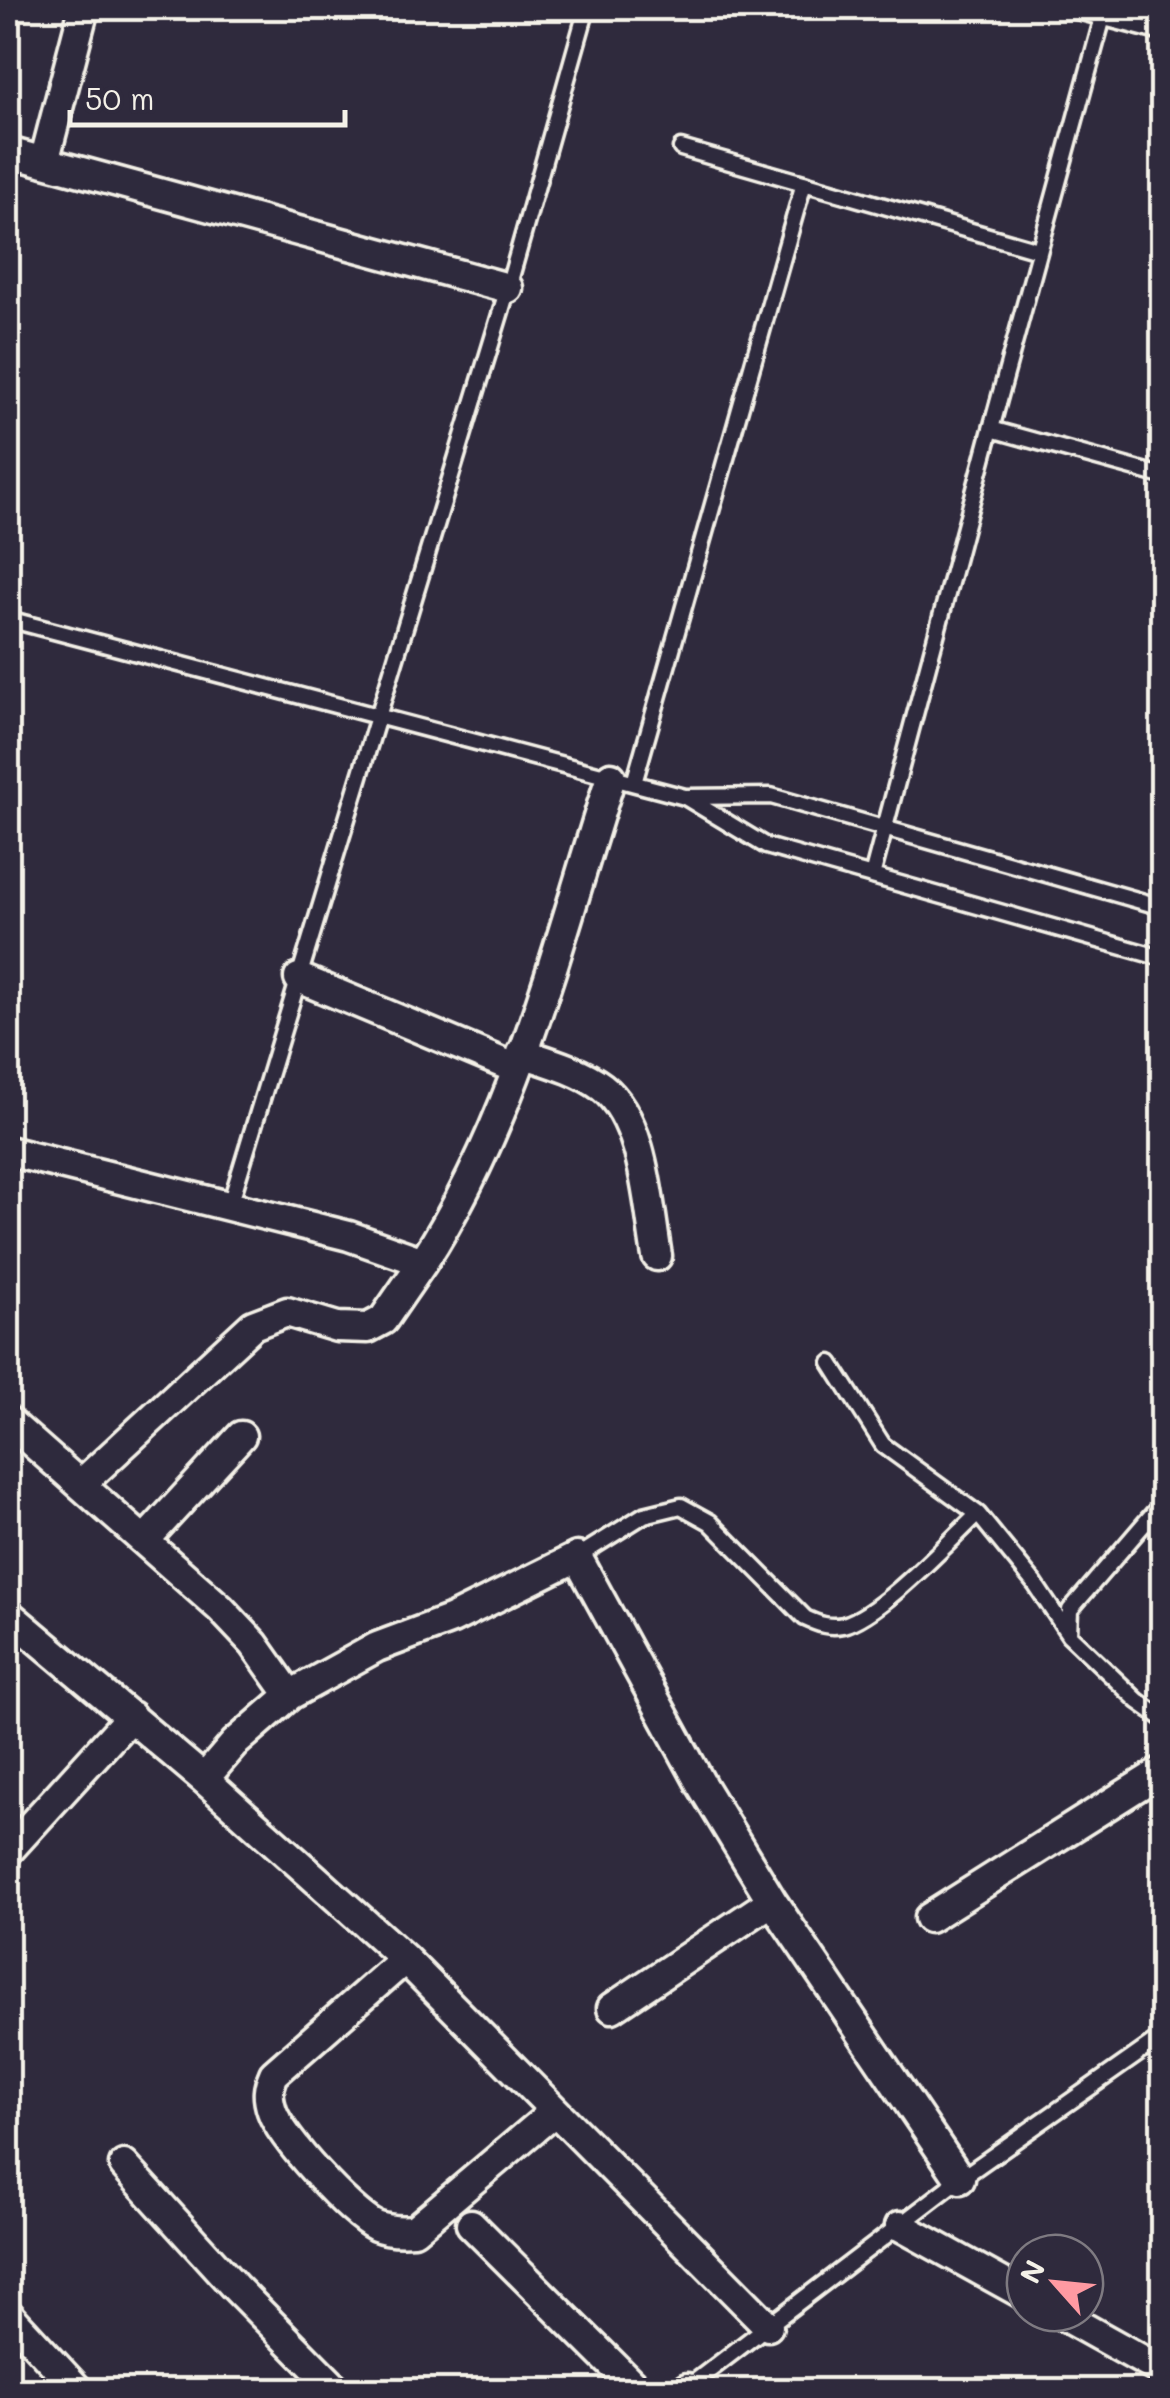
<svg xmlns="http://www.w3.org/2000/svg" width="1170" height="2398" viewBox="0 0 1170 2398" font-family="Mali,sans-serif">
<rect width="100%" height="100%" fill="#2f2a3d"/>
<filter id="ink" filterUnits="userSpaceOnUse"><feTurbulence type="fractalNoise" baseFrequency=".01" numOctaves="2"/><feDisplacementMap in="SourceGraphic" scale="20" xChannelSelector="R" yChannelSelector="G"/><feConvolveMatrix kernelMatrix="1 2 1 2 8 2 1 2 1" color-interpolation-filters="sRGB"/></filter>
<g filter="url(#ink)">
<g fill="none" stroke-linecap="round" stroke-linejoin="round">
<g stroke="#f4f1e8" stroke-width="21">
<path id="lane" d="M1066 8 1162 33
M1130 24 1135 8
M681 148 1038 250
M991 429 1103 17
M8 619 685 797 771 796 1162 907
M634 783 804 183
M685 797 766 846 1162 958
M872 876 991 429 1162 476
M229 1208 508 288 587 8
M978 1514 1035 1584 1069 1635 1138 1701 1162 1718
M577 1557 644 1515 681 1506 710 1522 805 1618C818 1624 829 1628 843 1625 880 1616 948 1542 978 1514L883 1445 831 1363
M1069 1634 1070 1610 1162 1503
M684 2390 960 2179 1162 2037"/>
</g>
<g stroke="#f4f1e8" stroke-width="35">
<path id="street" d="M8 152 508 288
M44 162 84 8
M299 978 517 1069
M522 1053C549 1062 579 1070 602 1087 645 1120 648 1206 657 1256
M8 1151 349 1236 423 1262 383 1320 368 1328 337 1327 287 1312 253 1325 81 1484
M423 1262C518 1116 558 941 611 777
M8 1421 220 1608 254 1644 290 1695
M145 1540 241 1436
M8 1614 204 1779 405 1959 768 2326
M204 1779 235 1743 290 1695 377 1647 452 1619 577 1557 702 1786 772 1901
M8 1851 131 1716
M929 1918 1162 1771
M405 1959 274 2074C268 2088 267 2096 272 2111 281 2138 350 2213 376 2226 388 2231 401 2231 414 2230L555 2111
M612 2008 772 1901 960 2179
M124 2165 235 2287 337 2390
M471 2224 638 2390
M900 2226 1025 2295
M1058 2313 1162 2371
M8 2314 78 2390
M687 2388 692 2390"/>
</g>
<use href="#lane" stroke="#2f2a3d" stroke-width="14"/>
<use href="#street" stroke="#2f2a3d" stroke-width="28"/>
</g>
</g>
<rect width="1170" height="2398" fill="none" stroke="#2f2a3d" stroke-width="40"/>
<rect x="20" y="20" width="1130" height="2358" fill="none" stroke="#f4f1e8" stroke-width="4" filter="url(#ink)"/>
<g transform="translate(1055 2283) rotate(297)"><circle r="48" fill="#2f2a3d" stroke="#7e7a81" stroke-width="2.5"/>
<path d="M0-8L18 38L0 25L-18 38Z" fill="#ff9aa2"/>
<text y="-15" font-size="28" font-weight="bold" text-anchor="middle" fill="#f4f1e8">N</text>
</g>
<path d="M70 110v15h275v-15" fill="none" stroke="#f4f1e8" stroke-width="5"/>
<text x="85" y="110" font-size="30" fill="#f4f1e8" stroke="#2f2a3d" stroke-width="8" paint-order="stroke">50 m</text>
</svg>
